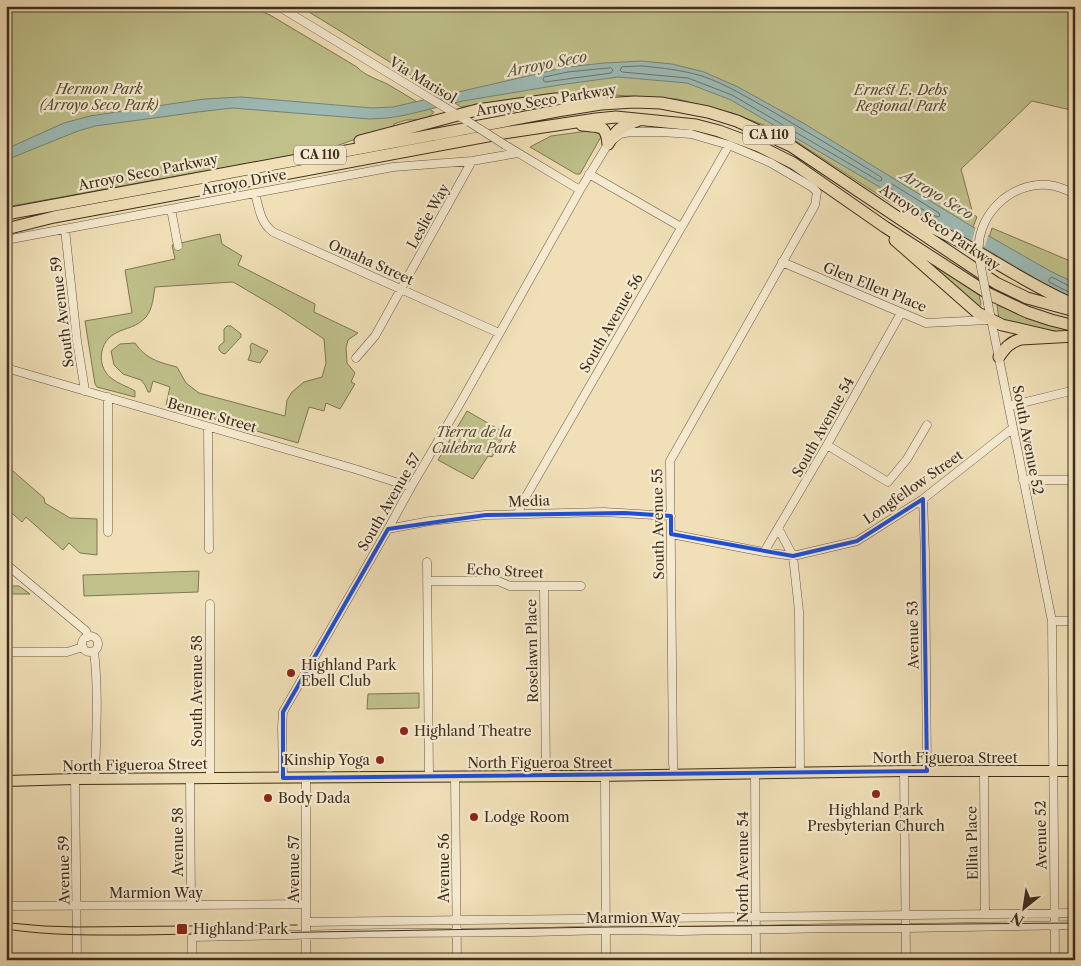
<svg xmlns="http://www.w3.org/2000/svg" width="1081" height="966" viewBox="0 0 1081 966" font-family="'Libre Caslon Text',serif">
<rect width="100%" height="100%" fill="#f0dfb7"/>
<filter id="stains"><feTurbulence type="fractalNoise" baseFrequency=".004" numOctaves="4"/><feColorMatrix values="0 0 0 0 .2 0 0 0 0 .09 0 0 0 0 .02 0 0 0 .5 -.17"/></filter>
<radialGradient id="worn" r=".72"><stop offset=".6" stop-color="#630" stop-opacity="0"/><stop offset="1" stop-color="#630" stop-opacity=".3"/></radialGradient>
<path fill="#bfc08a" stroke="#7e7754" d="M6 6H248L270 15 357 67C365 76 378 79 389 85 404 94 419 103 434 112 428 120 416 120 406 120 402 121 398 123 394 124L393 127 375 132 328 149 6 207Z
M299 6H1075V111L1032 101 961 169 973 214 977 217 968 240 888 201 782 132 732 113 677 99 582 93H560L518 98 461 107C407 73 354 39 299 6Z
M595 130 602 135 580 174H576L530 147 551 136Z
M992 228 1075 263V302L988 253 986 248Z
M220 234 222 244 242 256 238 265 315 304 314 312 358 333 348 340 346 348 347 363 355 373 351 382 355 384 340 409 326 403 324 411 309 407 298 443 166 405 170 387 153 381 150 392H148L145 385 141 380 123 374 114 365 111 351 120 344 135 343C146 359 158 362 177 367L186 383 199 393 285 416 287 400 292 392 304 382 322 377 326 363 324 339 279 309 233 282 155 287C153 298 153 308 146 317 136 328 127 327 116 333 99 341 96 366 111 378 118 384 127 386 135 391V397L97 387 95 384 85 321 132 313 125 270 175 259 172 245Z
M920 255 979 295 981 304 979 307Z
M997 305 1040 322 1075 332 1059 334 999 319Z
M227 326H231L241 334V337L225 354 222 353 219 350V346L224 342V329Z
M252 343 268 351 260 363 248 360 251 352 250 346Z
M467 411 505 433 492 457 488 456 473 479 438 460Z
M6 465 44 498 45 503 70 518 97 519V555L80 553 69 543 63 550 26 517 22 522 6 508Z
M199 571 198 592 84 596 83 575Z
M6 586H19L30 594H6Z
M419 693V708L367 709 368 694Z"/>
<path fill="#9dbbb6" stroke="#768379" d="M642 61 672 64 704 72 738 87 803 123 968 224 1050 271 1075 283V300L1054 290 991 252 915 211 883 189 731 100 687 83 618 77 559 85 463 101 406 115 388 118 370 119 232 108 198 112 95 126 78 131 6 160V149L64 123 90 116 204 99 241 97 372 108 393 107 567 67 604 63Z"/>
<path fill="#f0dfb7" d="M976 226 989 233 985 246 972 241Z"/>
<g fill="none" stroke-linecap="round" stroke-linejoin="round">
<path stroke="#6c746a" stroke-width="1" d="M642 66C662 68 682 70 702 76 726 84 748 98 770 110 807 132 845 154 881 177L882 180 879 181 732 95 688 78 622 72 620 70 622 67Z
M611 68 613 70 611 73 545 82 543 80 544 77 568 72Z
M892 184 939 213 940 216 937 217 918 207 891 189 890 186Z
M1075 287H1071L1052 277 1049 279V282L1075 295"/>
<g stroke="#695a44" stroke-width="9">
<path id="minor" d="M278 6 469 122
M505 145 580 190
M589 174 681 227
M255 193C259 208 260 222 273 232L499 333
M171 209 178 246
M65 229 77 341 85 391
M6 240 393 167 472 161 518 153
M979 256C974 217 1010 181 1049 185 1058 186 1067 190 1075 194
M782 262 926 323 988 320
M988 304 1052 621 1055 960
M356 358 375 336 472 161
M6 368 355 469 411 487
M108 397V532
M1009 406 1075 390
M208 427 209 549
M827 445 888 482 907 459 927 425
M1023 480H1075
M923 499 925 554 927 771
M518 514 521 505 729 145
M778 528 793 556 799 611 800 773
M388 529 430 521 486 515 604 512 671 516
M671 534 764 552 793 556 857 541 923 499 1013 428
M764 552 827 445 901 313
M427 562 429 777
M6 564 86 631 88 637
M427 581H498L510 586H581
M544 586 546 776
M210 604V778
M1052 621H1075
M82 644a8 8 0 1 1 16 0a8 8 0 1 1-16 0Z
M94 651C99 693 96 736 95 779
M6 652H67L83 647
M904 771 906 960
M984 771 985 914
M755 774 756 960
M605 776 606 960
M455 777 457 960
M283 778 282 727 283 712 388 529 411 487 462 400 580 190 608 144 620 134 630 132H661L691 134 729 145 748 153 771 163 812 187 817 192 815 205 670 461 673 763 674 774
M306 778V960
M75 779 77 960
M190 779 191 905
M6 906 191 905 306 904
M306 922C563 920 819 916 1075 913
M192 960V937L382 933 532 932 607 930 681 931 831 928H906L1075 925"/>
</g>
<g stroke="#3c2e1d" stroke-width="12">
<path id="major" d="M6 781 75 779 546 776H596L904 771H1075"/>
</g>
<g stroke="#3c2e1d" stroke-width="13">
<path id="highway" d="M582 125C600 127 606 124 608 144
M360 141 477 110 555 99 582 98H601
M608 144C619 126 621 128 639 120
M6 214 448 132 557 111 601 104 635 102 661 103 708 112 737 121 791 146 996 283 1027 298 1075 311
M906 216C966 239 1016 280 1075 305
M6 229 54 217 510 132 596 119 616 117 696 125 719 131 759 146 793 163 885 227 989 294 1027 312 1051 320 1075 326
M895 240 978 313 1002 325 1054 337
M999 357C1005 348 1010 342 1021 339L1075 336"/>
</g>
<use href="#minor" stroke="#f5ead0" stroke-width="8"/>
<use href="#major" stroke="#f0dfb7" stroke-width="10"/>
<use href="#highway" stroke="#f0dfb7" stroke-width="11"/>
<path stroke="#3c2e1d" stroke-width="1" d="M10 923 44 926 77 927 297 925
M6 929C50 936 95 935 139 935L606 927 1075 923"/>
<g stroke="#695a44" stroke-width="9" stroke-linecap="butt">
<path id="minor-bridge" d="M469 122 505 145
M980 262 988 304"/>
</g>
<use href="#minor-bridge" stroke="#f5ead0" stroke-width="8"/>
</g>
<path fill="none" stroke="#1d4ed8" stroke-width="4" stroke-linejoin="round" d="M923 499 927 771 283 778V712L388 529 486 515 625 513 671 516V534L793 556 857 541Z"/>
<g fill="#8f2418" stroke="#f5ead0" stroke-width="2">
<circle cx="291" cy="673" r="5"/>
<circle cx="404" cy="731" r="5"/>
<circle cx="380" cy="760" r="5"/>
<circle cx="876" cy="794" r="5"/>
<circle cx="268" cy="798" r="5"/>
<circle cx="474" cy="817" r="5"/>
<rect x="176" y="923" width="12" height="12" rx="2.5"/>
</g>
<g text-anchor="middle" stroke-width="4.5" stroke-linejoin="round" paint-order="stroke">
<g fill="#f5ead0" stroke="#746653" stroke-width="1">
<rect x="743" y="125.5" width="52" height="19" rx="4"/>
<rect x="294" y="145.5" width="52" height="19" rx="4"/>
</g>
<g font-size="12" font-weight="bold" fill="#3c2e1d">
<text x="769" y="139">CA 110</text>
<text x="320" y="159">CA 110</text>
</g>
<g font-size="14" fill="#3c2e1d" stroke="#f5ead0">
<text transform="translate(423 80) rotate(31)" y="5">Via Marisol</text>
<text transform="translate(546 100) rotate(-9)" y="5">Arroyo Seco Parkway</text>
<text transform="translate(148 172) rotate(-11)" y="5">Arroyo Seco Parkway</text>
<text transform="translate(244 182) rotate(-11)" y="5">Arroyo Drive</text>
<text transform="translate(428 216) rotate(-61)" y="5">Leslie Way</text>
<text transform="translate(940 227) rotate(34)" y="5">Arroyo Seco Parkway</text>
<text transform="translate(371 262) rotate(24)" y="5">Omaha Street</text>
<text transform="translate(875 287) rotate(22)" y="5">Glen Ellen Place</text>
<text transform="translate(62 312) rotate(-97)" y="5">South Avenue 59</text>
<text transform="translate(611 323) rotate(-60)" y="5">South Avenue 56</text>
<text transform="translate(212 415) rotate(16)" y="5">Benner Street</text>
<text transform="translate(823 427) rotate(-61)" y="5">South Avenue 54</text>
<text transform="translate(1028 440) rotate(79)" y="5">South Avenue 52</text>
<text transform="translate(913 487) rotate(-35)" y="5">Longfellow Street</text>
<text transform="translate(529 501) rotate(-2)" y="5">Media</text>
<text transform="translate(389 502) rotate(-60)" y="5">South Avenue 57</text>
<text transform="translate(658 524) rotate(-91)" y="5">South Avenue 55</text>
<text transform="translate(505 571) rotate(3)" y="5">Echo Street</text>
<text transform="translate(913 635) rotate(-91)" y="5">Avenue 53</text>
<text transform="translate(532 651) rotate(-91)" y="5">Roselawn Place</text>
<text transform="translate(197 691) rotate(-90)" y="5">South Avenue 58</text>
<text x="945" y="763">North Figueroa Street</text>
<text x="540" y="768">North Figueroa Street</text>
<text transform="translate(135 765) rotate(-1)" y="5">North Figueroa Street</text>
<text transform="translate(1041 835) rotate(-91)" y="5">Avenue 52</text>
<text transform="translate(178 842) rotate(-90)" y="5">Avenue 58</text>
<text transform="translate(972 843) rotate(-91)" y="5">Ellita Place</text>
<text transform="translate(743 867) rotate(-90)" y="5">North Avenue 54</text>
<text transform="translate(444 868) rotate(-90)" y="5">Avenue 56</text>
<text transform="translate(294 869) rotate(-90)" y="5">Avenue 57</text>
<text transform="translate(64 870) rotate(-91)" y="5">Avenue 59</text>
<text x="156" y="898">Marmion Way</text>
<text x="633" y="923">Marmion Way</text>
</g>
<g font-size="14" font-style="italic" fill="#564b33" stroke="#f5ead0">
<text x="99" y="94">Hermon Park<tspan x="99" dy="16">(Arroyo Seco Park)</tspan></text>
<text x="901" y="95">Ernest E. Debs<tspan x="901" dy="16">Regional Park</tspan></text>
<text x="474" y="437">Tierra de la<tspan x="474" dy="16">Culebra Park</tspan></text>
</g>
<g font-size="14" fill="#3c2e1d" stroke="#f5ead0" text-anchor="start">
<text x="301" y="670">Highland Park<tspan x="301" dy="16">Ebell Club</tspan></text>
<text x="414" y="736">Highland Theatre</text>
<text x="370" y="765" text-anchor="end">Kinship Yoga</text>
<text x="278" y="803">Body Dada</text>
<text x="876" y="815" text-anchor="middle">Highland Park<tspan x="876" dy="16">Presbyterian Church</tspan></text>
<text x="484" y="822">Lodge Room</text>
<text x="193" y="934">Highland Park</text>
</g>
<g font-size="15" font-style="italic" fill="#545143" stroke="#f5ead0">
<text transform="translate(547 64) rotate(-11)" y="5">Arroyo Seco</text>
<text transform="translate(937 195) rotate(31)" y="5">Arroyo Seco</text>
</g>
</g>
<rect width="1081" height="966" fill="none" stroke="#f0dfb7" stroke-width="25"/>
<rect x="8" y="8" width="1066" height="951" fill="none" stroke="#3c2e1d" stroke-width="2.5"/>
<rect x="12" y="12" width="1056" height="941" fill="none" stroke="#3c2e1d"/>
<g transform="translate(1024 908) rotate(210)" stroke="#f5ead0" stroke-width="4" paint-order="stroke">
<path d="M0-4L9 19L0 12L-9 19Z" fill="#3c2e1d"/>
<text y="-8" font-size="14" font-weight="bold" text-anchor="middle" fill="#3c2e1d">N</text>
</g>
<rect width="100%" height="100%" filter="url(#stains)"/>
<rect width="100%" height="100%" fill="url(#worn)"/>
</svg>
